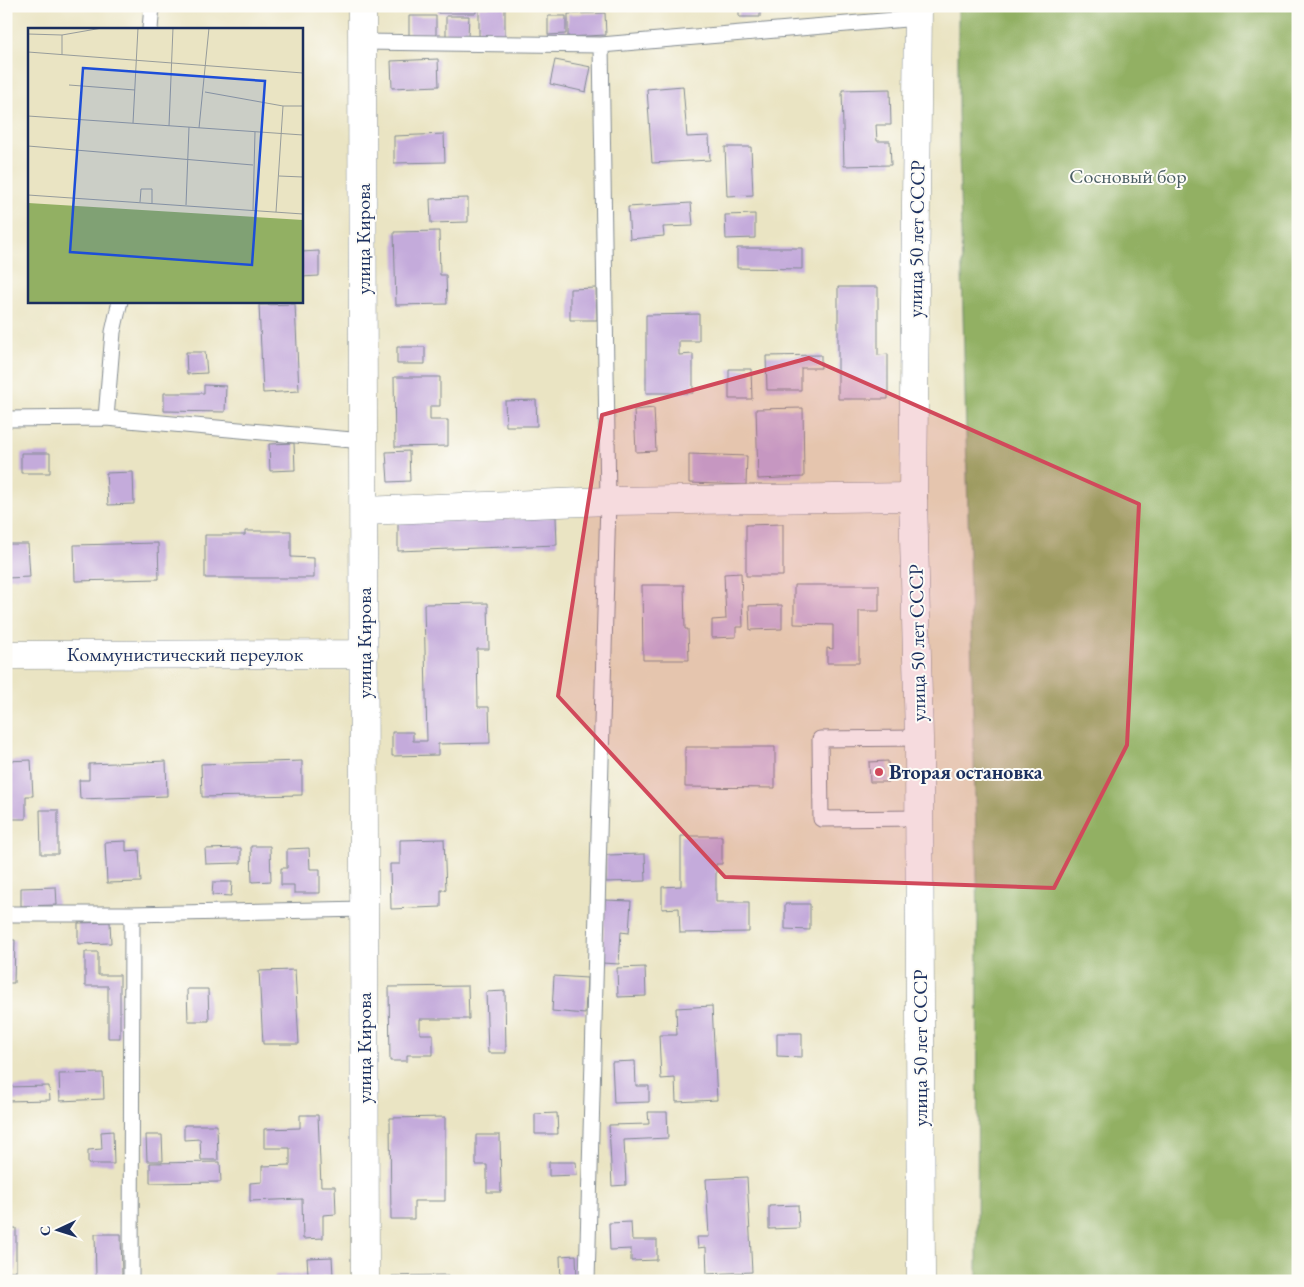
<svg xmlns="http://www.w3.org/2000/svg" width="1304" height="1287" viewBox="0 0 1304 1287" font-family="'EB Garamond',serif">
<rect width="100%" height="100%" fill="#fdfcf7"/>
<filter id="ink" filterUnits="userSpaceOnUse"><feTurbulence type="fractalNoise" baseFrequency=".02" numOctaves="2"/><feDisplacementMap in="SourceGraphic" scale="10" xChannelSelector="R" yChannelSelector="G"/><feConvolveMatrix kernelMatrix="1 2 1 2 8 2 1 2 1" color-interpolation-filters="sRGB"/></filter>
<filter id="wash" filterUnits="userSpaceOnUse"><feTurbulence type="fractalNoise" baseFrequency=".0096" numOctaves="4" result="noise"/><feDisplacementMap in="SourceGraphic" scale="20" xChannelSelector="R" yChannelSelector="G"/><feGaussianBlur stdDeviation="1.12" result="paint"/><feColorMatrix in="noise" values="0 0 0 0 0 0 0 0 0 0 0 0 0 0 0 0 0 1.4 0 .05"/><feComposite in="paint" operator="in"/></filter>
<g filter="url(#wash)">
<rect width="100%" height="100%" fill="#eae4c3"/>
<path fill="#92b063" stroke="#567060" d="M958 6H1298V1281H977L978 918 958 111Z"/>
<g id="blocks">
<path fill="#c4abdb" d="M438 6H476V13H438Z
M739 6H760V17H739Z
M479 7H505V37H479Z
M605 13 606 35 568 37V14Z
M409 16H436V37H409Z
M446 16H469L468 37H446Z
M548 16H566V34L548 35Z
M438 59 439 86 392 88 391 61Z
M555 60 591 67 586 92 550 84Z
M683 86 687 137 709 136 710 160 652 163 647 89Z
M890 89 891 125H876L877 141H890L891 165 844 166 842 90Z
M444 134 445 162 394 163V136Z
M725 147H751L753 195 727 196Z
M468 198V222L431 223 430 199Z
M691 203 693 226 663 227 664 236 630 239 628 207Z
M755 214V238L726 239 725 215Z
M439 231 440 275H446L447 304 396 305 394 232Z
M737 248H802V269L737 268Z
M319 251V276L301 277V252Z
M838 287H878V355L888 354V399H838Z
M596 288 597 320H570V289Z
M295 304 299 391 263 393 259 305Z
M699 314V341H679V355L693 354V393H646V315Z
M397 347H425V364H397Z
M186 352H205L207 373 187 374Z
M821 355V368H801V390H767L766 356Z
M729 369H751L752 399H729Z
M394 377H440V406H430V420H448V446L395 447Z
M204 385 226 386 225 412 164 411V393H204Z
M536 400 537 426H506L505 401Z
M654 408 656 451 636 452 634 410Z
M803 408 804 477 758 479 756 409Z
M294 443 295 470 270 471 269 444Z
M409 451 410 481 388 482 386 452Z
M21 453H50V473H21Z
M689 454 747 456 746 485 689 483Z
M133 472 134 504 108 505 106 473Z
M556 517 557 545 398 551V522Z
M783 524V576H746V525Z
M245 531H291V557L314 558V578H205V535H245Z
M158 543 159 579 75 581 74 545Z
M6 544H28L30 577 6 578Z
M741 573 743 627H736V637L712 638V620L726 619 724 574Z
M642 585H684L685 629H688L689 660H643Z
M794 585H879V611H859V663H827V648L833 649V625L794 624Z
M488 603 489 649H477L478 707H489L490 743 438 744V755L392 756V732H413V741H427L424 604Z
M782 605V629L750 630 749 606Z
M685 747H775V788L685 787Z
M31 760 33 796H26V819H7L6 761Z
M166 761 167 796 80 799 79 780H89V764Z
M302 761V795L202 797 201 764Z
M888 761 889 782H870L869 762Z
M40 810H58V854H41Z
M681 836H722V864H716V902H749V932L680 933 679 908 662 909V887L681 886Z
M444 839 446 890H441V907L391 909 390 864H400V840Z
M126 841V851L139 850 141 882 107 883 105 842Z
M251 846H270L271 881 252 882Z
M241 848V863L206 864 205 849Z
M309 848 310 869H320V893H294V885H281V868H287V849Z
M645 854 646 881 606 882V855Z
M213 882H232L231 896 212 895Z
M56 887 57 905 21 906V888Z
M605 900 631 901 629 933 621 932 619 964 602 963Z
M785 904H810V930L785 929Z
M110 922 111 943 78 944V923Z
M6 940H15L14 983H6Z
M85 952H98V975H120V1038H108V986H85Z
M645 967 646 996 618 997 617 968Z
M295 970 299 1044H263L259 971Z
M554 976 587 978 585 1014 552 1011Z
M468 986 469 1019H420V1034H433V1055H407V1061H390L389 987Z
M187 989H208L209 1021H188Z
M505 991 506 1053H488L486 992Z
M712 1006 717 1100 676 1102 675 1078 661 1079 659 1035H677L676 1008Z
M777 1033H802V1057L777 1056Z
M635 1061 636 1086H649V1102L614 1103 612 1062Z
M103 1073 104 1099 60 1101 59 1074Z
M49 1086 50 1100 6 1101V1087Z
M648 1112H667L668 1138 624 1140 626 1185 612 1186 609 1125 649 1124Z
M557 1113 558 1134H535V1114Z
M300 1115H318L321 1186H335L336 1214 323 1215V1238L303 1239 302 1199 250 1201V1183L262 1182V1166L290 1165V1148H264V1129L300 1128Z
M445 1117V1201H414V1219H391L390 1118Z
M184 1125H217L218 1160H201L200 1139 184 1140Z
M113 1131 114 1164H88V1150L102 1149 101 1132Z
M146 1135H162L163 1161H147Z
M476 1135H500L501 1192H487V1165H476Z
M220 1162 221 1182 150 1183V1163Z
M549 1162H576L577 1175 549 1176Z
M747 1177 752 1272 707 1274 706 1247 698 1248 697 1237H709L706 1179Z
M798 1205 799 1228 769 1229V1206Z
M631 1222 632 1240H657V1260L631 1261V1249L610 1250 609 1223Z
M6 1228H16V1271H6Z
M95 1234H121L122 1275 96 1276Z
M576 1255 577 1281H561L560 1256Z
M332 1257 333 1276H322V1281H275V1275L308 1274 307 1258Z
M448 1275V1281H392V1276Z"/>
</g>
</g>
<g filter="url(#ink)">
<use href="#blocks" fill-opacity="0" stroke="#828a90" stroke-width="1"/>
<g fill="none" stroke-linecap="round" stroke-linejoin="round">
<g stroke="#828a90" stroke-width="17">
<path id="lane" d="M150 29 152 6
M362 42 601 45 918 18
M106 418 113 332 120 301
M6 419 106 418 363 441
M919 738 820 739 821 819 919 818
M6 914H132L364 909
M131 1281 132 914
M587 1281 608 501 601 45"/>
</g>
<g stroke="#828a90" stroke-width="29">
<path id="street" d="M362 6 365 1281
M364 511 608 501 913 497
M6 655 364 654"/>
</g>
<g stroke="#828a90" stroke-width="29">
<path id="secondary" d="M918 6 913 497 919 738 921 1281"/>
</g>
<use href="#lane" stroke="#fff" stroke-width="15"/>
<use href="#street" stroke="#fff" stroke-width="28"/>
<use href="#secondary" stroke="#fff" stroke-width="28"/>
</g>
</g>
<path fill="#d1495b" fill-opacity="0.2" stroke="#d1495b" stroke-width="4" stroke-linejoin="round" d="M809 358 1139 504 1127 745 1054 888 725 877 558 696 602 415Z"/>
<circle fill="#d1495b" stroke="#fdfcf7" stroke-width="2" cx="879" cy="772" r="5"/>
<g text-anchor="middle" stroke-width="4" stroke-linejoin="round" paint-order="stroke">
<g font-size="20" fill="#4a5e64" stroke="#fdfcf7">
<text x="1128" y="183">Сосновый бор</text>
</g>
<g font-size="20" fill="#1b2f5e" stroke="#fdfcf7">
<text transform="translate(363 239) rotate(-90)" y="7">улица Кирова</text>
<text transform="translate(916 239) rotate(-89)" y="7">улица 50 лет СССР</text>
<text transform="translate(364 643) rotate(-90)" y="7">улица Кирова</text>
<text transform="translate(917 643) rotate(-91)" y="7">улица 50 лет СССР</text>
<text x="185" y="661">Коммунистический переулок</text>
<text transform="translate(364 1048) rotate(-90)" y="7">улица Кирова</text>
<text transform="translate(920 1048) rotate(-90)" y="7">улица 50 лет СССР</text>
</g>
<g font-size="20" font-weight="bold" fill="#1b2f5e" stroke="#fdfcf7" text-anchor="start">
<text x="889" y="779">Вторая остановка</text>
</g>
</g>
<g transform="translate(28 28)">
<rect width="275" height="275" fill="#eae4c3"/>
<path d="M0 175 275 192V275H0Z" fill="#92b063"/>
<path fill="none" stroke="#979c9b" stroke-width="1" d="M0 6 34 7M0 24 275 45M34 27V7L74 0M41 57 107 62M177 64 255 78 248 184M255 78H275M0 88 275 107M105 95 110 0M141 98 145 0M171 100 181 0M0 118 225 137M251 148 275 149M0 167 275 186M112 174 113 161H124V175M158 177 161 99M225 182 227 104"/>
<path fill="#1d4ed8" fill-opacity="0.15" stroke="#1d4ed8" stroke-width="2.5" d="M55 40 237 53 224 237 42 224Z"/>
<rect width="275" height="275" fill="none" stroke="#1b2f5e" stroke-width="2.5"/>
</g>
<rect width="1304" height="1287" fill="none" stroke="#fdfcf7" stroke-width="25"/>
<g transform="translate(58 1230) rotate(266)" stroke="#fdfcf7" stroke-width="4" paint-order="stroke">
<path d="M0-4L9 19L0 12L-9 19Z" fill="#1b2f5e"/>
<text y="-8" font-size="14" font-weight="bold" text-anchor="middle" fill="#1b2f5e">С</text>
</g>
</svg>
